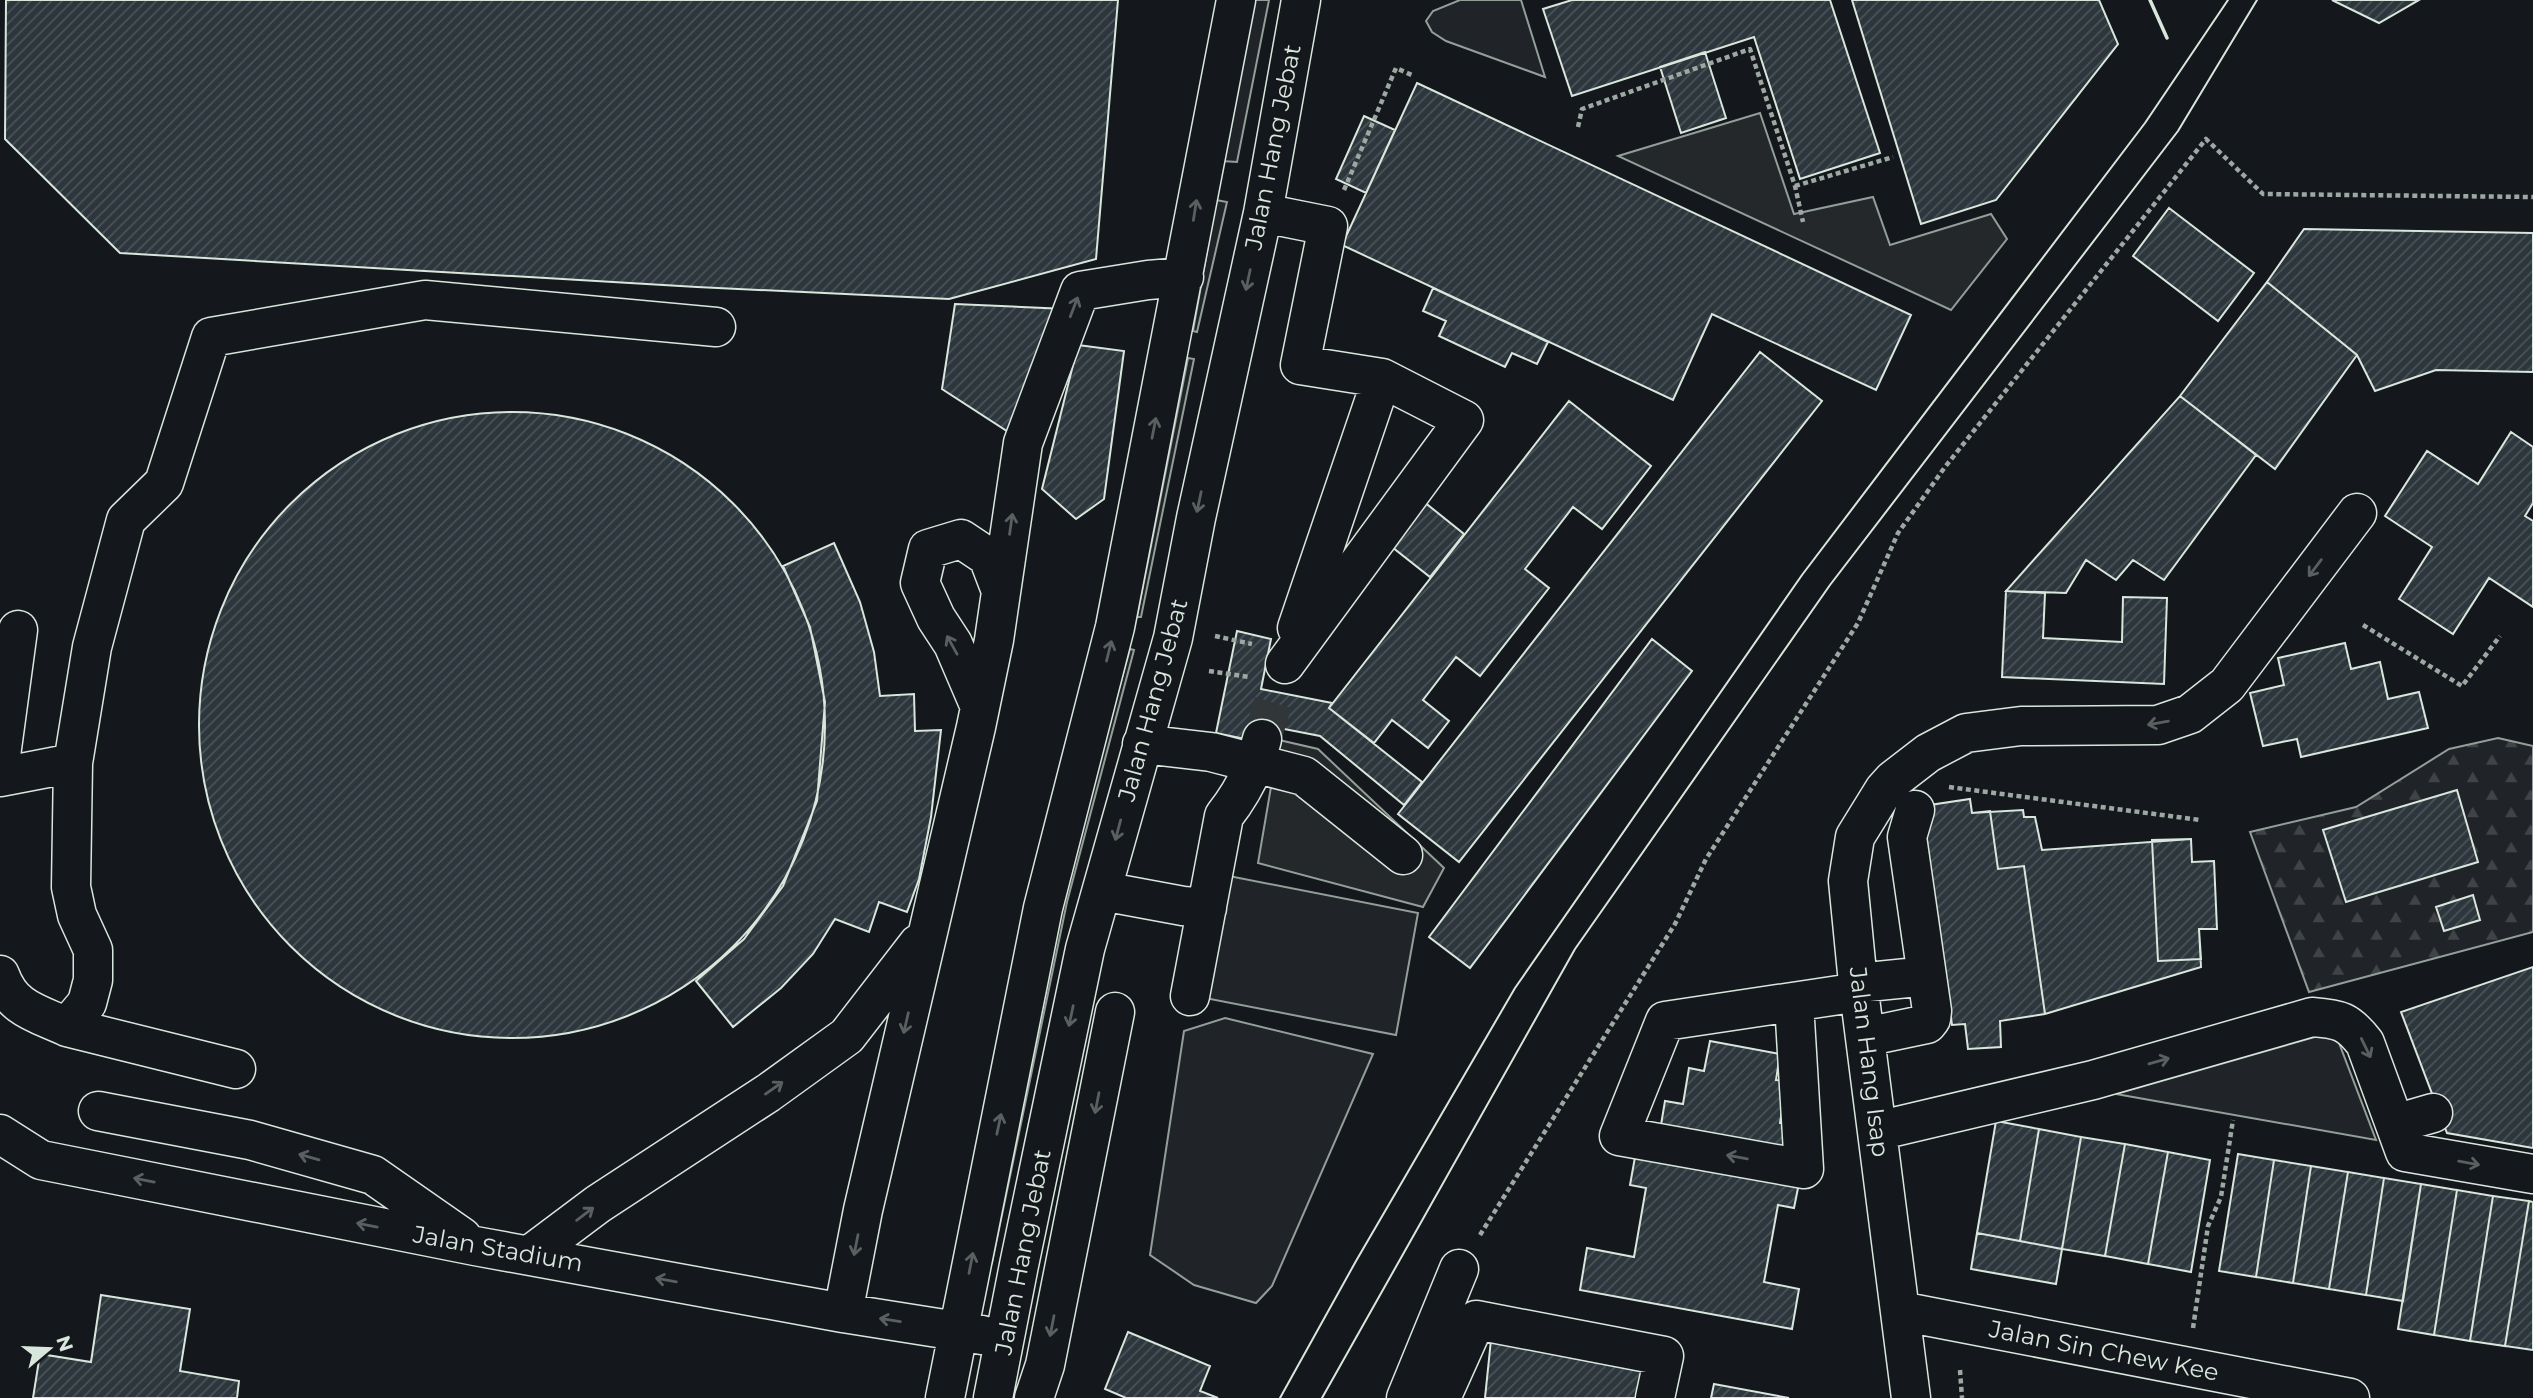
<svg xmlns="http://www.w3.org/2000/svg" width="2533" height="1398" viewBox="0 0 2533 1398" font-family="Montserrat,sans-serif">
<defs>
<pattern id="forest-firs" width="22" height="20" patternUnits="userSpaceOnUse" patternTransform="scale(1.75)"><rect width="22" height="20" fill="#202428"/><path d="M5 1l3.5 6h-7zM16 11l3.5 6h-7z" fill="#404447"/></pattern>
<pattern id="building-hatch" width="6" height="6" patternUnits="userSpaceOnUse" patternTransform="scale(1.75)"><rect width="6" height="6" fill="#2c363c"/><path d="M-1 1l2-2M0 6l6-6M5 7l2-2" fill="none" stroke="#4a5358"/></pattern>
</defs>
<rect width="100%" height="100%" fill="#14181c"/>
<path fill="#202428" stroke="#939e99" stroke-width="2" d="M1253 0H1269L1237 162 1222 161Z
M1460 0H1521L1545 77 1446 41 1432 32 1426 21 1433 11Z
M1216 200 1227 202 1197 332 1193 331Z
M1188 358 1194 359 1141 617H1137Z
M1130 649 1134 650 1067 902 992 1263 990 1262 1041 996 1089 797Z
M1229 876 1418 913 1396 1035 1205 998Z
M1225 1018 1373 1054 1272 1286 1256 1303 1194 1285 1150 1255 1184 1031Z
M2318 1036 2333 1039 2339 1043 2376 1140 2116 1094Z"/>
<path fill="url(#forest-firs)" stroke="#939e99" stroke-width="2" d="M2498 738 2533 746V932L2309 992 2250 832 2356 807 2449 749Z"/>
<path fill="#24282b" stroke="#939e99" stroke-width="2" d="M1760 113 1794 214 1873 197 1890 245 1991 214 2007 239 1951 310 1618 156Z
M1279 740 1318 749 1444 868 1423 907 1258 863Z"/>
<path fill="url(#building-hatch)" stroke="#d8e6dc" stroke-width="2" d="M6 0H1118L1096 259 949 299 697 287 120 253 5 139Z
M1572 0H1830L1880 153 1800 179 1754 37 1572 96 1543 9Z
M1852 0H2099L2118 44 1996 200 1921 224Z
M2332 0H2419L2379 23Z
M1705 52 1726 118 1681 133 1660 67Z
M1417 83 1911 315 1876 390 1712 314 1673 400 1342 245Z
M1364 116 1395 130 1366 193 1336 179Z
M2169 208 2254 273 2218 321 2133 256Z
M2304 229 2533 233V372L2436 370 2375 391 2357 355 2267 282Z
M2267 282 2357 355 2275 469 2180 396Z
M1433 288 1548 342 1537 364 1512 353 1505 367 1439 336 1446 321 1423 311Z
M955 304 1066 309 1013 435 942 389Z
M1078 345 1124 351 1104 499 1076 519 1042 489Z
M1760 352 1822 401 1459 862 1398 814Z
M2180 396 2256 455 2164 580 2133 560 2116 580 2086 560 2066 593 2006 591Z
M1569 401 1651 466 1602 529 1573 507 1525 569 1549 588 1480 676 1456 657 1423 700 1449 721 1428 748 1392 720 1374 743 1329 708Z
M199 725a313 313 0 1 1 626 0a313 313 0 1 1-626 0Z
M2511 432 2533 447V503L2525 516 2533 521V607L2489 578 2453 634 2399 599 2432 547 2385 516 2427 451 2478 484Z
M1403 485 1464 534 1430 577 1368 528Z
M834 543 860 602 874 652 880 696 914 694 915 731 941 730 931 817 919 879 907 912 879 902 869 932 835 919 813 954 781 988 733 1027 696 981 744 939 783 886 817 801 825 702 810 627 783 566Z
M2006 591 2045 593 2043 638 2122 642 2123 597 2167 598 2164 684 2002 677Z
M1237 631 1271 639 1261 689 1332 703 1329 708 1422 782 1404 805 1320 736 1253 723 1250 740 1216 733Z
M1652 639 1692 671 1470 968 1429 937Z
M2345 643 2351 669 2380 662 2388 699 2419 692 2428 728 2301 757 2297 739 2263 746 2250 693 2284 685 2278 658Z
M2457 790 2478 862 2346 902 2323 830Z
M1970 799 1972 813 2023 810 2024 817H2035L2042 850 2191 839 2192 862 2214 861 2217 929H2199L2201 967 2045 1014 2000 1021 2001 1047 1968 1049 1965 1024 1952 1025 1923 820 1930 805Z
M1970 799 1972 813 1990 811 1998 869 2024 866 2045 1014 2000 1021 2001 1047 1968 1049 1965 1024 1952 1025 1923 820 1930 805Z
M2191 839 2192 862 2214 861 2217 929H2199L2201 959 2158 961 2152 840Z
M2473 895 2480 920 2444 931 2436 907Z
M2533 967V1148L2447 1133 2401 1012Z
M1710 1041 1780 1054 1776 1080 1787 1081 1780 1123 1793 1125 1789 1151 1800 1178 1794 1208 1778 1205 1764 1282 1799 1289 1792 1329 1580 1290 1587 1248 1634 1257 1646 1188 1630 1185 1637 1146 1659 1137 1665 1101 1683 1104 1689 1068 1704 1071Z
M1996 1121 2039 1129 2020 1241 1977 1233Z
M2039 1129 2081 1137 2062 1249 2020 1241Z
M2081 1137 2125 1144 2105 1256 2062 1249Z
M2125 1144 2168 1152 2148 1264 2105 1256Z
M2168 1152 2210 1160 2191 1272 2148 1264Z
M2238 1154 2274 1160 2256 1277 2219 1271Z
M2274 1160 2311 1166 2293 1283 2256 1277Z
M2311 1166 2348 1172 2329 1289 2293 1283Z
M2348 1172 2384 1178 2366 1295 2329 1289Z
M2384 1178 2421 1184 2403 1301 2366 1295Z
M2421 1184 2457 1190 2434 1335 2398 1329Z
M2457 1190 2493 1196 2470 1341 2434 1335Z
M2493 1196 2529 1201 2505 1346 2470 1341Z
M2529 1201 2533 1202V1350L2505 1346Z
M1977 1233 2062 1249 2056 1284 1971 1269Z
M101 1295 190 1309 180 1371 239 1381 237 1398H33L40 1354 91 1362Z
M1492 1330 1652 1367 1645 1398H1485Z
M1128 1332 1210 1366 1200 1391 1218 1398H1126L1105 1389Z
M1714 1384 1789 1398H1711Z"/>
<g fill="none" stroke-linecap="round" stroke-linejoin="round">
<path stroke="#313739" stroke-width="38" stroke-dasharray="38 19" stroke-linecap="butt" d="M1262 739 1278 686"/>
<g stroke="#d8e6dc" stroke-width="41">
<path id="minor" d="M1263 213 1328 226 1300 365 1382 378 1464 420 1285 664
M1297 628 1382 378
M980 707 953 644 936 618 920 583 928 549 961 539 988 557 1001 591
M1142 744 1211 752 1304 776 1403 855
M0 763 18 630
M0 777 73 763
M1102 891 1183 906 1207 908
M0 975C12 1009 37 1013 67 1027L87 1003 93 980V950L77 915 71 887 73 763 92 647 126 520 164 483 211 337 425 300 716 327
M1858 983 1927 976
M1190 996 1224 816C1243 792 1255 769 1262 739
M1794 1003 1804 1169 1619 1136 1665 1021 1859 992
M67 1027 236 1069
M1865 1037 1927 1024 1931 1019 1932 1011 1907 837 1915 810
M98 1111 250 1140 373 1175 462 1237
M2395 1124 2433 1113
M1877 1131 2093 1080 2312 1017C2340 1019 2348 1021 2365 1043L2405 1152 2533 1174
M0 1134 41 1160 475 1246 843 1313 982 1335
M530 1255 598 1204 768 1093 847 1036 918 944
M1900 1311 2350 1398
M843 1313 863 1210 976 727 994 640 1023 443 1080 291 1148 280 1184 277
M945 1398 1043 908 1115 627 1236 0
M993 1398 1019 1265 1085 949 1173 638 1196 518 1263 213 1301 0
M1034 1398 1045 1365 1115 1012
M1406 1398 1459 1269
M1441 1398 1476 1320 1664 1356 1655 1398
M1911 1398 1858 983 1848 881 1855 837 1884 790 1893 780 1928 753 1966 733 2021 726 2158 725 2190 714 2227 685 2357 513"/>
</g>
<path stroke="#9da8a2" stroke-width="4.5" stroke-dasharray="5 3.5" stroke-linecap="butt" d="M1578 127 1582 109 1750 49 1795 186 1803 222
M1795 186 1893 157
M1344 190 1396 68 1414 76
M2363 625 2462 686 2500 636
M1215 636 1252 644
M1209 671 1249 677
M1949 787 2200 820
M1480 1235 1675 924 1706 859 1858 623 1898 533 1945 467 2206 139 2263 194 2533 197
M2193 1328 2208 1226 2221 1197 2233 1120
M1960 1370 1962 1398"/>
<use href="#minor" stroke="#14181c" stroke-width="38"/>
<path stroke="#d8e6dc" stroke-width="2" d="M1280 1398 1356 1261 1515 988 1802 575 2145 123 2228 0
M1322 1398 1575 949 1830 585 2178 131 2257 0"/>
<path stroke="#d8e6dc" stroke-width="3.5" d="M2150 0 2167 38"/>
</g>
<defs><path id="oneway-shaft" d="M-6 0H5M1.5-3L5.5 0L1.5 3" fill="none" stroke-width="1.6" stroke-linecap="round" stroke-linejoin="round" transform="scale(1.75)"/></defs>
<g stroke="#59605f">
<use href="#oneway-shaft" transform="translate(1195 210) rotate(-81)"/>
<use href="#oneway-shaft" transform="translate(1248 280) rotate(102)"/>
<use href="#oneway-shaft" transform="translate(1074 307) rotate(-69)"/>
<use href="#oneway-shaft" transform="translate(1154 428) rotate(-79)"/>
<use href="#oneway-shaft" transform="translate(1199 502) rotate(102)"/>
<use href="#oneway-shaft" transform="translate(1011 524) rotate(-82)"/>
<use href="#oneway-shaft" transform="translate(2315 568) rotate(127)"/>
<use href="#oneway-shaft" transform="translate(952 645) rotate(-119)"/>
<use href="#oneway-shaft" transform="translate(1109 651) rotate(-76)"/>
<use href="#oneway-shaft" transform="translate(2158 723) rotate(170)"/>
<use href="#oneway-shaft" transform="translate(1118 830) rotate(105)"/>
<use href="#oneway-shaft" transform="translate(1071 1016) rotate(102)"/>
<use href="#oneway-shaft" transform="translate(906 1023) rotate(103)"/>
<use href="#oneway-shaft" transform="translate(2366 1048) rotate(64)"/>
<use href="#oneway-shaft" transform="translate(2159 1061) rotate(-16)"/>
<use href="#oneway-shaft" transform="translate(774 1088) rotate(-35)"/>
<use href="#oneway-shaft" transform="translate(1097 1103) rotate(101)"/>
<use href="#oneway-shaft" transform="translate(999 1124) rotate(-78)"/>
<use href="#oneway-shaft" transform="translate(309 1157) rotate(-164)"/>
<use href="#oneway-shaft" transform="translate(1737 1157) rotate(-170)"/>
<use href="#oneway-shaft" transform="translate(2469 1163) rotate(10)"/>
<use href="#oneway-shaft" transform="translate(144 1180) rotate(-169)"/>
<use href="#oneway-shaft" transform="translate(585 1214) rotate(-37)"/>
<use href="#oneway-shaft" transform="translate(367 1225) rotate(-169)"/>
<use href="#oneway-shaft" transform="translate(856 1245) rotate(101)"/>
<use href="#oneway-shaft" transform="translate(971 1263) rotate(-79)"/>
<use href="#oneway-shaft" transform="translate(666 1280) rotate(-170)"/>
<use href="#oneway-shaft" transform="translate(890 1320) rotate(-171)"/>
<use href="#oneway-shaft" transform="translate(1052 1326) rotate(101)"/>
</g>
<g text-anchor="middle" stroke-width="5" stroke-linejoin="round" paint-order="stroke">
<g font-size="24" fill="#d8e6dc" stroke="#14181c">
<text transform="translate(1273 147) rotate(-79)" y="8">Jalan Hang Jebat</text>
<text transform="translate(1153 700) rotate(-75)" y="8">Jalan Hang Jebat</text>
<text transform="translate(1869 1062) rotate(83)" y="8">Jalan Hang Isap</text>
<text transform="translate(498 1249) rotate(10)" y="8">Jalan Stadium</text>
<text transform="translate(1023 1252) rotate(-79)" y="8">Jalan Hang Jebat</text>
<text transform="translate(2104 1351) rotate(11)" y="8">Jalan Sin Chew Kee</text>
</g>
</g>
<g transform="translate(49 1349) rotate(71)" stroke="#14181c" stroke-width="5" paint-order="stroke">
<path d="M0-5L12 26L0 18L-12 26Z" fill="#d8e6dc"/>
<text y="-10" font-size="19" font-weight="bold" text-anchor="middle" fill="#d8e6dc">N</text>
</g>
</svg>
